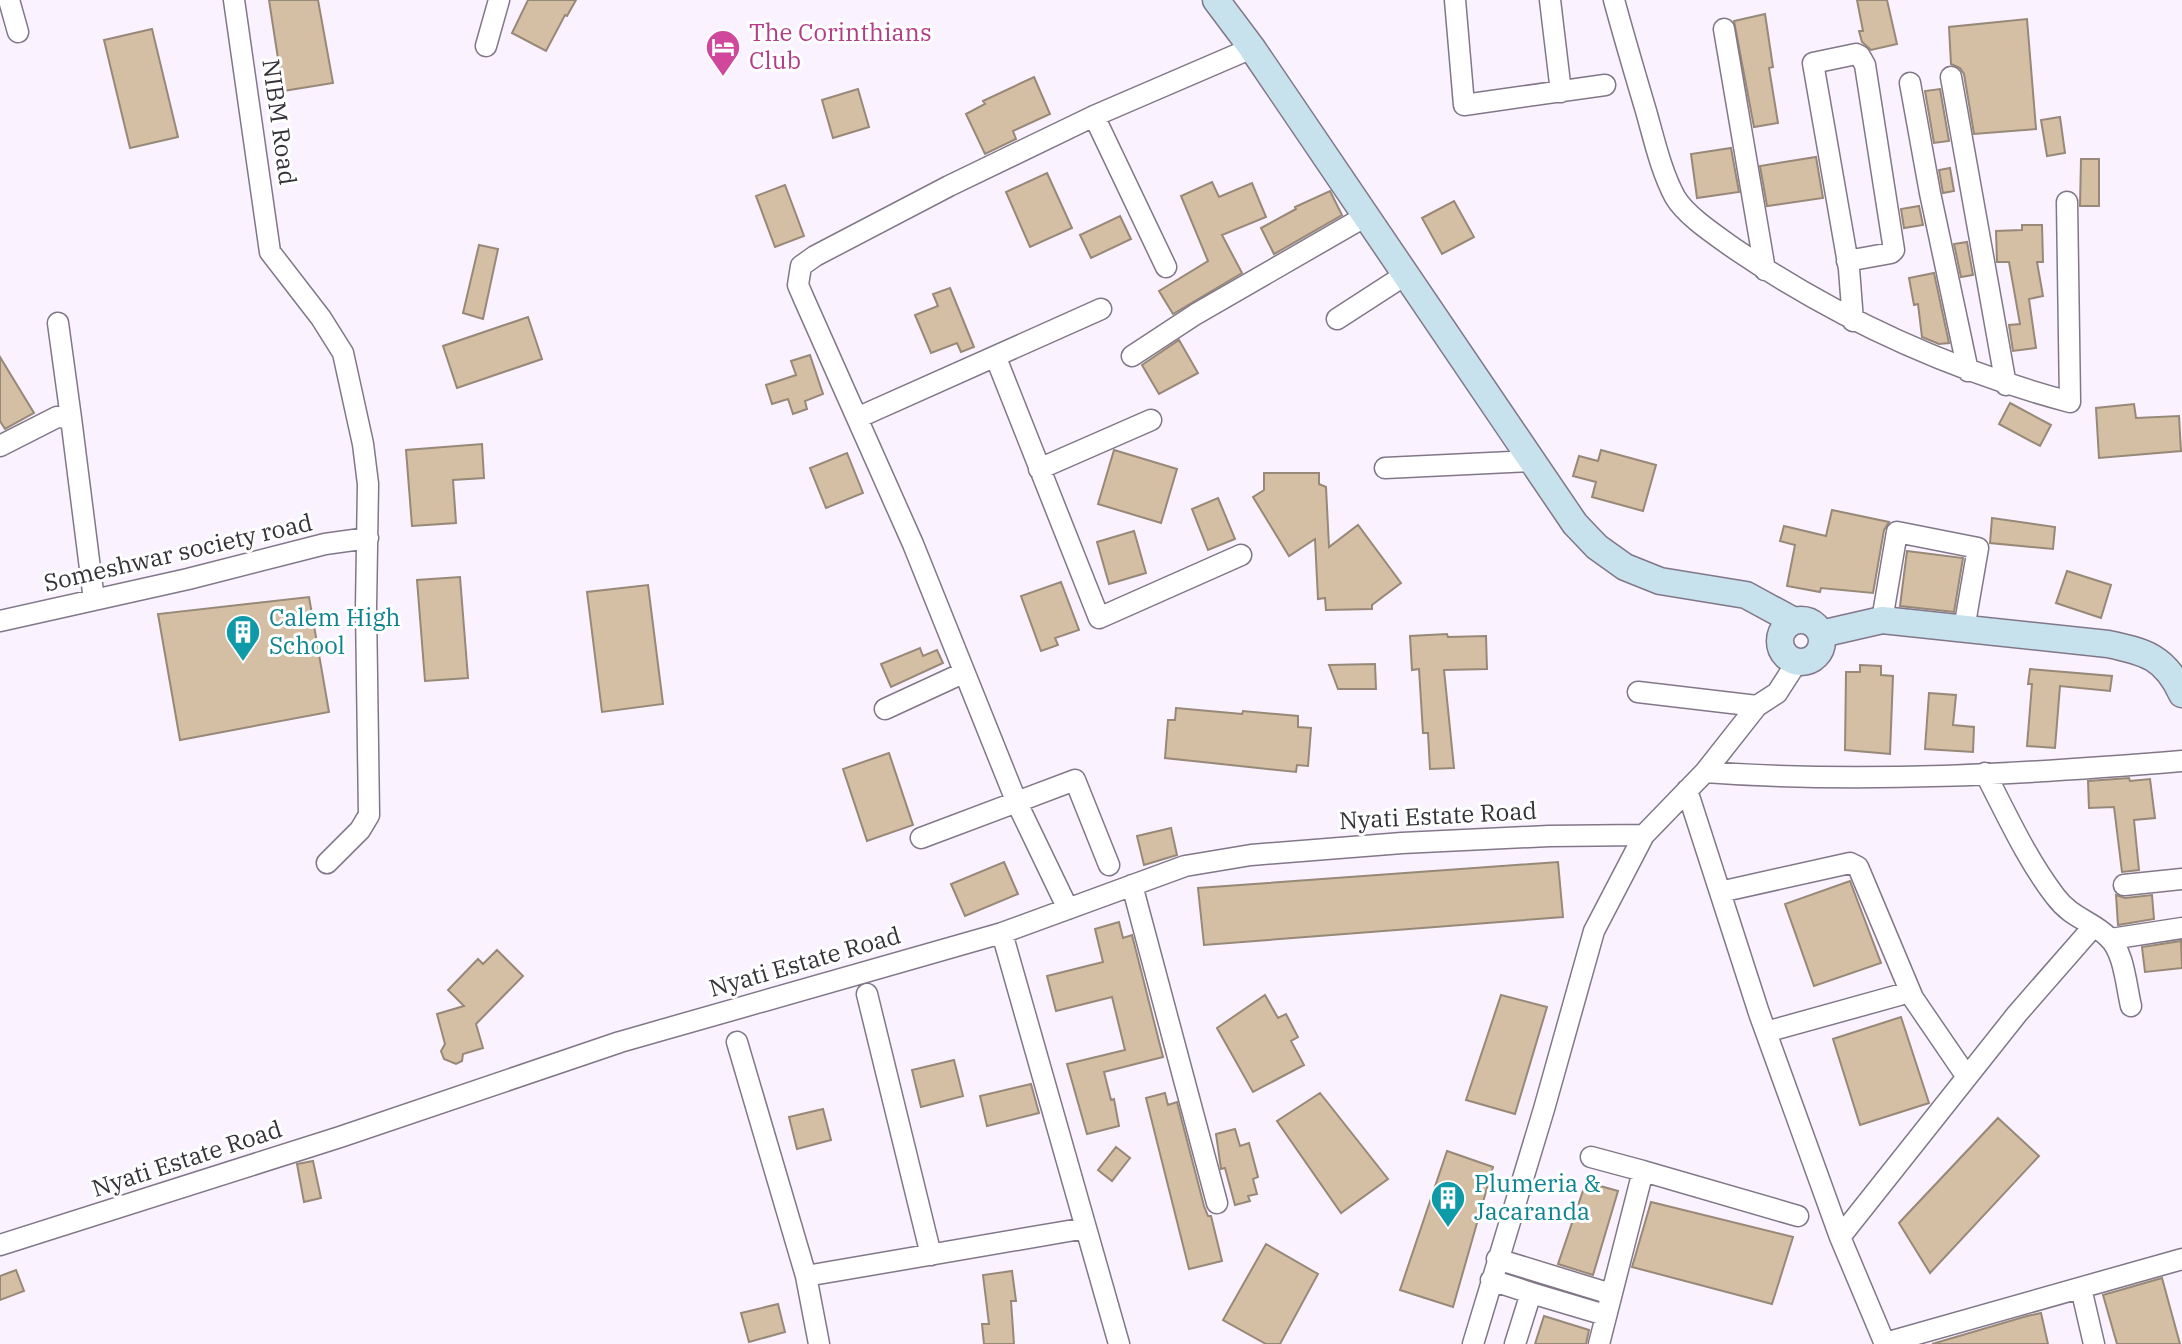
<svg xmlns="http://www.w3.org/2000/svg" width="2182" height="1344" viewBox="0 0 2182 1344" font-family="'IBM Plex Serif',serif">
<rect width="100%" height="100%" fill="#faf2ff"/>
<path fill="#d5bfa4" stroke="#978878" stroke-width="2" d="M269 0H318L333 83 283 91Z
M528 0H576L567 16 565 15 546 51 512 33Z
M1857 0H1887L1897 44 1871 50 1862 42 1859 31H1863Z
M1765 14 1773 67 1769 68 1778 123 1754 127 1734 21Z
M2027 19 2036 129 1974 134 1964 74 1960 68 1951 64 1949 27Z
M152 29 178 137 130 148 104 40Z
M1034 77 1050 114 1013 131 1016 139 985 154 966 114 985 104 983 101Z
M858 89 869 127 833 138 822 100Z
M1940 89 1949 141 1934 143 1925 91Z
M2060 117 2065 153 2047 156 2041 120Z
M1731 148 1739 192 1697 198 1691 154Z
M1816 157 1823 198 1767 206 1760 166Z
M2081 159H2099V206H2080Z
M1950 168 1954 191 1943 193 1939 170Z
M1047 173 1072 228 1030 247 1006 192Z
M1212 182 1219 197 1252 183 1266 217 1222 235 1242 273 1173 314 1159 291 1208 261 1181 196Z
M785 185 804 236 775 247 756 196Z
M1330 191 1342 215 1274 254 1261 228 1296 209 1295 207Z
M1454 201 1474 237 1442 254 1422 218Z
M1919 206 1923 225 1904 228 1901 209Z
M1120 216 1131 239 1091 258 1080 235Z
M2022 225H2042L2043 262H2037L2043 296 2029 299 2036 348 2013 351 2009 325 2020 324 2009 262H1997L1996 231 2022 230Z
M1967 242 1973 275 1961 277 1954 244Z
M479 245 498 249 483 319 463 313Z
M1934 273 1949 343 1939 344 1922 337 1918 304 1914 305 1909 278Z
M950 288 974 347 961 352 957 343 931 353 915 315 938 306 933 294Z
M528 317 542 359 457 388 443 346Z
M1179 340 1198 373 1159 394 1142 365Z
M810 355 823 394 805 401 807 409 793 414 788 399 772 404 766 385 796 375 791 361Z
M0 357 34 413 5 429 0 421Z
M2010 403 2051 425 2040 446 1999 424Z
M2134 404 2136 418 2179 416 2181 451 2099 458 2096 408Z
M482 444 484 478 453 480 456 523 412 526 406 450Z
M1114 450 1177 469 1161 523 1098 504Z
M1601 450 1656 465 1643 511 1592 497 1596 482 1573 476 1579 456 1598 461Z
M847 453 863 493 826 508 810 468Z
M1264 473H1319V484L1326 487 1329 547 1358 525 1401 583 1372 605V609L1326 610 1325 598 1318 599 1315 539 1289 556 1253 497 1264 490Z
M1218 498 1235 539 1208 550 1192 509Z
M1832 510 1889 522 1884 530 1873 593 1821 588 1820 592 1787 586 1795 545 1780 541 1784 526 1826 536Z
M1992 518 2055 527 2053 549 1990 543Z
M1134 531 1146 573 1109 584 1097 542Z
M1907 551 1963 558 1954 612 1900 606Z
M2067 571 2111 585 2101 618 2056 603Z
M460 577 468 678 425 681 417 580Z
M1061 582 1079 630 1055 638 1058 645 1041 651 1021 596Z
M648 585 663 704 602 712 587 592Z
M309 597 329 712 180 740 158 614Z
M1447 634 1448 637 1486 636 1487 669 1444 670 1454 768 1430 769 1428 733H1423L1419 669 1412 670 1410 636Z
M920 648 923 656 937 650 943 663 891 687 881 664Z
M1375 664 1376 689H1338L1329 665Z
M1860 665 1881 666V675L1893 676 1890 754 1845 750 1846 672H1860Z
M2030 669 2112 676 2110 691 2060 686 2055 748 2027 746 2032 684H2028Z
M1929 693 1956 695 1953 725 1974 727 1973 752 1925 749Z
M1176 708 1242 714 1243 711 1298 716V727L1311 728 1308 766 1297 765 1296 772 1165 758 1168 720H1175Z
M889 753 913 825 867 841 843 769Z
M2129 778 2130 781 2150 779 2155 818 2134 820 2139 870 2122 872 2114 807 2089 808 2088 781Z
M1171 828 1177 855 1144 865 1137 836Z
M1004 862 1018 894 965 916 951 884Z
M1558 862 1563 917 1204 945 1198 888Z
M1850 881 1881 963 1814 986 1785 904Z
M2116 895 2125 898 2152 895 2154 919 2118 925Z
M1119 922 1123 938 1132 935 1163 1057 1104 1072 1111 1100 1114 1099 1119 1126 1087 1134 1067 1064 1125 1050 1112 997 1056 1011 1047 976 1103 962 1095 929Z
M2181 941 2182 968 2145 972 2142 947Z
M497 950 523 976 476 1024 483 1048 463 1054 462 1061 456 1064 444 1059 441 1051 445 1044 437 1014 464 1006 448 990 478 959 483 964Z
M1265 995 1278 1018 1286 1014 1298 1037 1291 1041 1304 1065 1253 1092 1217 1028Z
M1501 995 1547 1007 1515 1114 1466 1100Z
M1901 1017 1929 1103 1860 1125 1833 1039Z
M954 1060 963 1096 921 1107 912 1070Z
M1031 1084 1039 1113 987 1126 980 1096Z
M1165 1093 1168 1105 1177 1102 1204 1206 1208 1216H1211L1222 1261 1189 1269 1146 1098Z
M1320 1093 1388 1179 1341 1213 1277 1121Z
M823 1109 831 1140 797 1149 789 1117Z
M1998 1118 2039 1156 1930 1273 1899 1223Z
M1235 1129 1240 1146 1249 1143 1258 1177 1253 1179 1257 1194 1248 1196 1250 1201 1235 1205 1225 1168 1221 1169 1216 1134Z
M1116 1147 1130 1158 1112 1181 1098 1170Z
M1447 1151 1493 1167 1453 1307 1400 1290Z
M313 1161 321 1198 304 1202 297 1164Z
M1586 1182 1618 1191 1593 1275 1558 1264Z
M1651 1202 1793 1237 1772 1304 1632 1267Z
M1266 1244 1318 1274 1280 1344H1266L1223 1320Z
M16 1270 24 1291 0 1300V1276Z
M1012 1271 1016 1301H1011L1014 1344H984L982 1324H989L983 1275Z
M2162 1278 2180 1344H2117L2103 1295Z
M778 1304 785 1332 749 1342 741 1313Z
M2041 1313 2048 1344H1932L2027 1316Z
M1544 1316 1589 1330 1586 1344H1535Z"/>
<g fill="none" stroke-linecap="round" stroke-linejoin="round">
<g stroke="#817788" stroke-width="23">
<path id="minor" d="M9 0 18 32
M234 0 270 252 321 318 343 353 363 444 368 484 366 608 369 815 360 830 327 863
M1455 0 1464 105 1605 85
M1550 0 1561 92
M1614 0C1624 37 1635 74 1646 111 1654 139 1661 171 1675 197 1686 216 1717 236 1735 249 1838 319 1950 370 2070 402L2067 202
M1724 29 1765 270
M486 46 499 0
M1951 77 2006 385
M1910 83 1930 193 1968 371
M1094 116 1166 267
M1847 261 1891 253 1894 250 1865 65 1860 56 1856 54 1813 63 1849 269 1853 321
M1337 319 1405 275
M58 323 71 418
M1132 356 1196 314 1366 216
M996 358 1099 618 1241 555
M857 418 1101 309
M0 446 57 417 71 418 94 600
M1385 468 1532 461
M1039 469 1151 420
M1882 620 1897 532 1978 548 1964 629
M0 621 188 579 325 544 368 538
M1638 692 1757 706
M885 709 963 673
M1705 772C1863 784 2024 774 2182 761
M1985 773C2007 815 2026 858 2055 896 2072 919 2091 920 2108 937 2124 951 2126 985 2131 1006
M1687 790 1759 1013 1840 1237 1885 1344
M921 838 1075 780 1109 865
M1132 885 1217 1203
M2124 885 2182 879
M1720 892 1850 863 1858 867 1913 998 1967 1077
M1068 909 1017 803 913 544 804 299 798 285 801 266 815 256 949 186 1094 116 1252 48
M1002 933 1119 1344
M2111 939 2182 928
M867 994 931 1255
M1766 1032 1910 992
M737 1042 806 1276 819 1344
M1591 1157 1643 1171
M1840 1237 2017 1014 2093 927
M0 1245 340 1137 620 1042 1002 933 1185 866 1251 855 1402 843 1549 836 1644 835
M1497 1259 1611 1294
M806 1276 1086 1228
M1491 1280 1531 1293 1515 1344
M2081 1288 2094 1344
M1531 1293 1605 1315
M1885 1343 2182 1259
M1473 1344 1544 1109 1594 931 1644 835 1705 772 1757 706 1777 693 1797 662
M1599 1344 1643 1171 1798 1216"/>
</g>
<g stroke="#817788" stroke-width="29">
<path id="secondary" d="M1216 0 1252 48 1575 524 1597 547 1625 567 1660 581 1746 595 1794 621
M1780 641a21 21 0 1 1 42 0a21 21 0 1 1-42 0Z
M1821 634 1882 620 2108 644C2146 652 2165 657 2182 694"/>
</g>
<use href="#minor" stroke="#fff" stroke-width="20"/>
<use href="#secondary" stroke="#c7e1ed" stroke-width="26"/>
</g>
<defs>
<g id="hotel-pin" transform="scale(1.8)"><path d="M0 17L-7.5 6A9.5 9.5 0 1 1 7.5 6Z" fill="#d1479c" stroke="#fff"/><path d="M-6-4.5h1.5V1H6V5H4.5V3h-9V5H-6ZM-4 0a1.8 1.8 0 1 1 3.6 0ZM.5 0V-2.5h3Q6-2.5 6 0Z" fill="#fff"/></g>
<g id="building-pin" transform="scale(1.8)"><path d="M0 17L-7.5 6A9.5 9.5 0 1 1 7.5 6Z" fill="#0f9aa8" stroke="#fff"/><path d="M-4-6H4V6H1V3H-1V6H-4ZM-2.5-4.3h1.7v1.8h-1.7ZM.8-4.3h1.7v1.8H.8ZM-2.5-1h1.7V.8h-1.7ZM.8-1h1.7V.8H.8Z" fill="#fff"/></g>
</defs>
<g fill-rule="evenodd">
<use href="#hotel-pin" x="723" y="47"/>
<use href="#building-pin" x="243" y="632"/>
<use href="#building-pin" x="1448" y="1198"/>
</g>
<g text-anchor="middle" stroke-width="6" stroke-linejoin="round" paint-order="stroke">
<g font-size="24" fill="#b23c85" stroke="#fff" text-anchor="start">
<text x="749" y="41">The Corinthians<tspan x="749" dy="28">Club</tspan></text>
</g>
<g font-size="24" fill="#36323a" stroke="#fff">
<text transform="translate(279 122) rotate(82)" y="8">NIBM Road</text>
<text transform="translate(178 553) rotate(-13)" y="8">Someshwar society road</text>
<text transform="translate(1438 816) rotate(-3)" y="8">Nyati Estate Road</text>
<text transform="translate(805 962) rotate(-16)" y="8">Nyati Estate Road</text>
<text transform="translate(187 1159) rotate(-18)" y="8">Nyati Estate Road</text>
</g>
<g font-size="24" fill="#0d838f" stroke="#fff" text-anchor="start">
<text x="269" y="626">Calem High<tspan x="269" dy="28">School</tspan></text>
<text x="1474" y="1192">Plumeria &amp;<tspan x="1474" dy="28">Jacaranda</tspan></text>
</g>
</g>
</svg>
